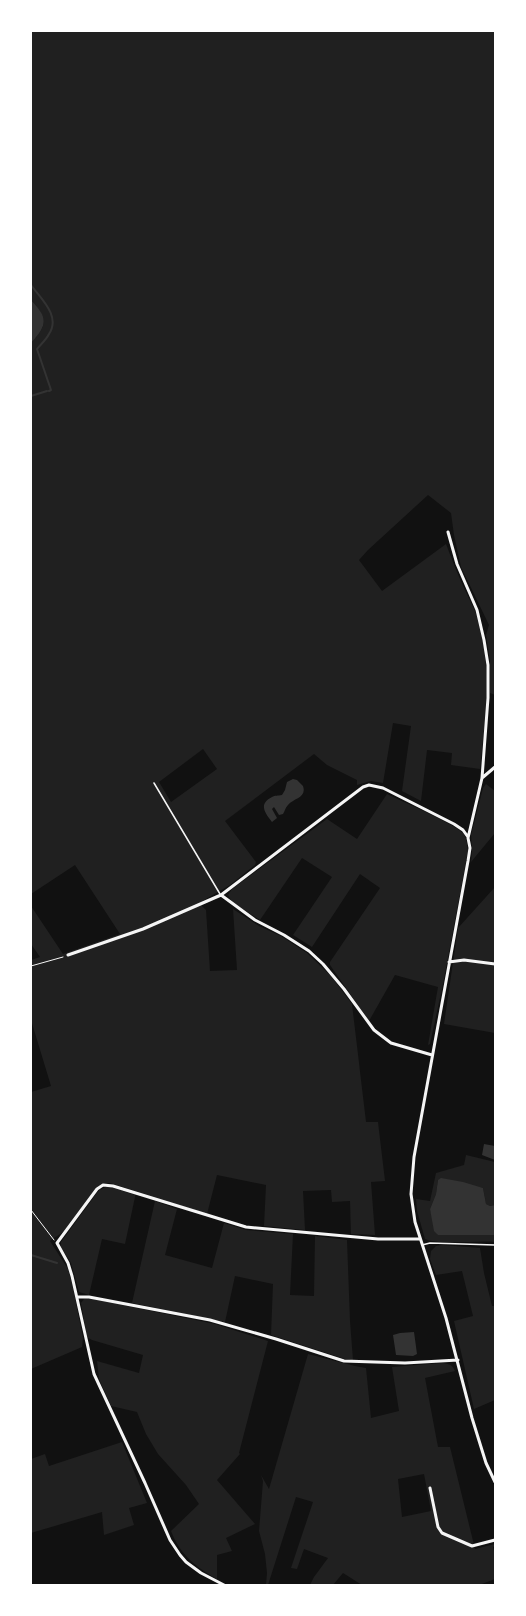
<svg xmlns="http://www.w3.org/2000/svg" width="526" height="1616" viewBox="0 0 526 1616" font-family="Spectral,serif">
<rect width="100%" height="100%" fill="#111"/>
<path fill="#202020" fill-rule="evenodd" d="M31 31H495V695L490 693V661L486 635 489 625 461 567 454 535 451 513 428 495 368 550 359 560 382 591 446 544C452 560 458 575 465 590 469 599 474 607 477 617 493 666 485 719 480 769L451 765 452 753 427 750 421 801 402 791 411 726 393 723 383 783 371 781 357 785V780L327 765 314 754 225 821 256 862 255 865 230 885 199 903 206 910 210 971 237 970 233 909 259 926 281 936 307 953 331 976 352 1004 366 1122H378L385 1181 371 1182 375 1235 351 1234 350 1201 332 1202 331 1190 303 1191 305 1230 264 1226 266 1185 217 1175 207 1214 110 1183 102 1184 97 1187 64 1231C59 1235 55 1237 50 1241L68 1269 72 1283 83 1338 82 1347 31 1369V1092L51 1086 31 1020V960L40 957 31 944V906L63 954 120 934 75 865 31 894V386L32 385 31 343C48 324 48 319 31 300ZM203 749 217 769 171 802 159 782Z
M486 784 495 791V833L471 862 472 850 471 835 483 788Z
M387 794C401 801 455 824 463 833 467 838 467 845 468 851L443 984 430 1044 428 1045 438 987 395 975 369 1021 330 965V962L380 888 360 874 312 947 293 935 332 877 302 858 260 920 232 902 228 895 232 889 327 819 357 839Z
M495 887V1033L444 1024 458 928Z
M466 1155 495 1162V1205L490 1206 486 1204 483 1188 438 1180 436 1194 430 1209 438 1235H495V1242C475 1240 443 1246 425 1239L417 1211 416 1199 430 1201 436 1173 464 1165Z
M108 1186 135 1195V1197L125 1244 102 1239 89 1295 79 1292 71 1263 61 1247V1242L99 1190Z
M155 1201 177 1209 165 1255 212 1268 224 1223 246 1230 293 1234 290 1295 314 1296 315 1236 347 1240 350 1321 353 1360 345 1359 271 1335 273 1284 235 1276 225 1322 132 1303Z
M442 1245 480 1248 484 1273 492 1306H495V1400L474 1409 454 1321 473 1316 462 1271 436 1275 430 1259 431 1251 436 1246Z
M88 1298 215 1324 268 1341 239 1453 240 1454 217 1480 255 1524 226 1538 232 1551 217 1555V1579C196 1567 180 1555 171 1531L199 1504 186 1485 158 1454 146 1434 137 1412 111 1406 99 1379 97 1361 139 1373 143 1355 92 1340 87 1337 81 1303 84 1299Z
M308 1354 355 1366 366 1368 371 1418 399 1411 392 1367 442 1363C449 1364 452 1364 455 1371L425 1378 438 1447H450L475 1549 495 1544V1546L493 1547 495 1555V1579L479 1585H362L343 1573 333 1585H310L314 1577 328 1558 304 1549 297 1569 291 1568 313 1502 296 1497 268 1585H266L267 1573 265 1554 259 1531 263 1481 261 1475 269 1489ZM424 1474 431 1511 402 1517 398 1479Z
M122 1442 147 1503 129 1508 134 1525 104 1535 102 1512 31 1533V1459L45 1454 49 1466Z"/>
<path fill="#333" d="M31 300C48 318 48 324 31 343Z
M293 779 297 780 303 786C307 798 294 798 288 805 285 808 285 811 283 814L279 815 274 807 272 809 277 818 272 822C265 813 258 804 272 797 275 795 278 796 282 795L285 790 287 782Z
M484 1144 495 1146V1160L482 1155Z
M441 1178 463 1182 483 1188 486 1204 490 1206 495 1205V1235H438L434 1231 430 1209 436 1194 438 1180Z
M414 1332 417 1354 413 1356 396 1355 393 1335 400 1333Z"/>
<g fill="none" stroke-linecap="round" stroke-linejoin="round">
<path stroke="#333" stroke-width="2" d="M31 285C41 299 61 316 49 334 46 340 41 344 37 349L51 390 49 391
M31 396 47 391
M31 1255 57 1263"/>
<path stroke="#f5f5f5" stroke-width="1" d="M31 966 63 957
M31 1210 54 1240"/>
<path stroke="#f5f5f5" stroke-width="1.5" d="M154 783 220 894
M422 1245 430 1243 495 1245"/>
<path stroke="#f5f5f5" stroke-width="3" d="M448 532 457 564 477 610 484 640 488 665V698L482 778 468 838 470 848 468 861 414 1157 411 1194 415 1222 446 1318 472 1418 486 1463 495 1482
M482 778 495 767
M221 895 255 920 284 935 309 951 323 964 344 989 374 1030 391 1043 432 1055
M68 955 143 929 221 895 363 787 369 785 383 788 454 824 463 830 468 837
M449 962 464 960 495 964
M77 1297H89L210 1320 276 1339 344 1361 405 1363 458 1360
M430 1488 438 1527 442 1533 472 1546 495 1540
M224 1585 201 1573 186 1562 180 1555 170 1540 145 1483 94 1374 72 1276 68 1263 57 1243 97 1189 103 1185 113 1186 246 1227 378 1239H420"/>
</g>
<rect width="526" height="1616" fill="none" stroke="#ffffff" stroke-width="64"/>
</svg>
